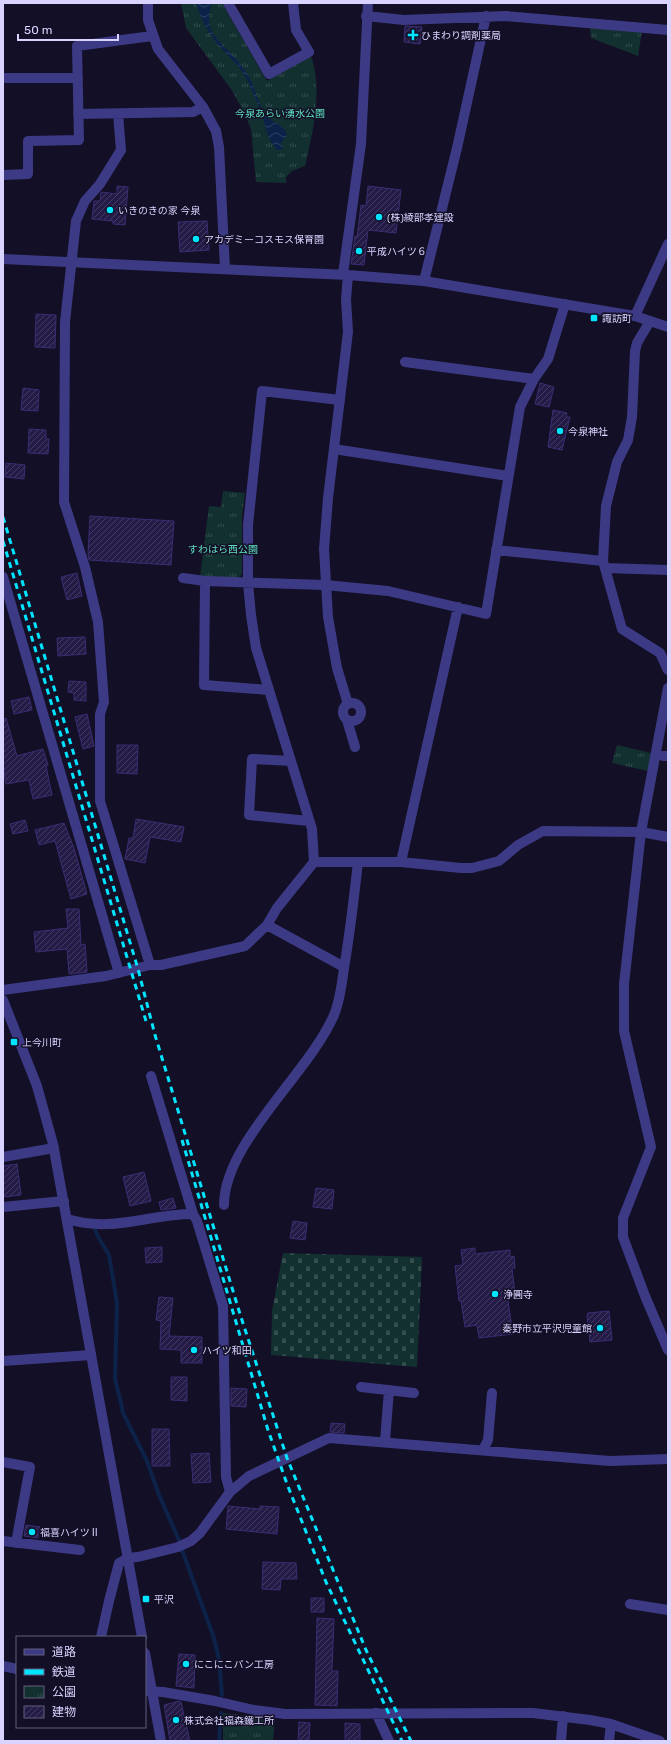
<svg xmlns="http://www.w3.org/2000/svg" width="671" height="1744" viewBox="0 0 671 1744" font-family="Rubik,'Noto Sans JP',sans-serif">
<defs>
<pattern id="cemetery-stones" width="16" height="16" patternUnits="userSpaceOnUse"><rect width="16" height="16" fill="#12302f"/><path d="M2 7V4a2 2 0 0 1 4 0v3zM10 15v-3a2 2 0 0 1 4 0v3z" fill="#344d4e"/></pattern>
<pattern id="park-tufts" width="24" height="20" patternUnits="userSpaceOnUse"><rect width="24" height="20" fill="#12302f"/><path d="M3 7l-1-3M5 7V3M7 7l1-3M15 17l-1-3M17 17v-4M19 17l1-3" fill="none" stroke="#344d4e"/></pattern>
<pattern id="water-waves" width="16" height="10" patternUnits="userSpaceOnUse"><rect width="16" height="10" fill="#0c2248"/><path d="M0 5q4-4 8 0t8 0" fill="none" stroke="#2f4163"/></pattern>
<pattern id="building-hatch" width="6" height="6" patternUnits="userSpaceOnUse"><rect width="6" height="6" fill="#241b47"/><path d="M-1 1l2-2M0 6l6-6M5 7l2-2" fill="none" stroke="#433b63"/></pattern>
</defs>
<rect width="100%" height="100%" fill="#130f26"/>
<path fill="url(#cemetery-stones)" d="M283 1253 422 1257 417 1367 271 1355 272 1311Z"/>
<path fill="url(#park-tufts)" d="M181 3H222L267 81 311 56C323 89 313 132 305 166L292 171 286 177V183L256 182 251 129 244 112 231 89 186 28Z
M590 27 642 31 638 56 591 38Z
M223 491 245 493 242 516V574L237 579 200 577 209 506 221 507Z
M617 745 651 753 648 771 612 763Z
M223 1713 275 1719 273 1741H223Z"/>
<path fill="url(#water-waves)" d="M196 3H211C211 11 207 20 210 27 214 40 229 49 237 60 241 65 246 71 249 77 256 89 258 106 267 116 273 124 287 125 287 137H285L280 145 283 146 281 150H277C267 139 266 128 262 115 257 102 252 89 246 78 240 66 230 58 221 48 209 35 201 20 196 3Z"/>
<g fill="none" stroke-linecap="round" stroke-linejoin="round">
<path stroke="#0c2248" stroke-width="4" d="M95 1229C98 1239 104 1246 109 1255L117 1303 115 1379 120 1399 123 1413 147 1461 159 1495 179 1540
M182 1550 214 1638 219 1660 222 1695
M219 1741 221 1713"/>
</g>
<path fill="url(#building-hatch)" stroke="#3b2d73" d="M405 26 422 27 420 44 404 42Z
M117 186 128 187 125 225 113 224V221L92 219 94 201H100L101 192 117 194Z
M368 186 401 190 396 233 368 230 364 265 351 264 355 236 357 237 361 205 366 206Z
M207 221 209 250 180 252 178 222Z
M36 314 56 315 55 348 35 347Z
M540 383 554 387 549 407 535 404Z
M23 388 39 390 38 411 21 410Z
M553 410 567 413 566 417H570L562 450 548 447Z
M29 429 46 430V439H49L48 454 28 453Z
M6 463 25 465 24 479 5 477Z
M90 516 174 521 171 565 89 560 88 554Z
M77 573 82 596 67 600 61 577Z
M85 637 86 654 58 656 57 638Z
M69 681 86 682V701L74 700V693L68 692Z
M29 697 32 710 14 714 11 701Z
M87 714 94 746 83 749 75 717Z
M6 718 17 756 43 749 48 765 46 766 52 795 33 799 29 780 6 784 3 767V719Z
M117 745H138L137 774 117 773Z
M136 819 184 827 181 842 150 837 145 863 125 859 129 838H133Z
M25 820 28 831 13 834 10 824Z
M64 823 74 848 87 894 71 899 55 841 39 845 35 830Z
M66 909H79L81 945 85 944 87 972 69 974 67 949 36 952 34 932 68 928Z
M17 1164 21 1195 3 1197V1166Z
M144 1172 151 1201 130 1206 123 1177Z
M316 1188 334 1190 332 1209 313 1207Z
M173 1198 176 1208 161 1210 159 1202Z
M293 1221 307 1223 305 1240 290 1238Z
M162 1247V1262L146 1263 145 1248Z
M475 1248V1254L510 1250V1257L514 1256 515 1268H512L515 1293 507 1295 513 1334 479 1338 477 1325 465 1327 461 1301H459L455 1266 463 1265 461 1250Z
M159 1297 173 1298 169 1336 202 1337V1363H181V1350L160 1349 161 1321 156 1320Z
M609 1311 612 1340 590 1342 587 1316 588 1313Z
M171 1377H187V1401L171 1400Z
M231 1388 247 1389 246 1407 231 1406Z
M331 1423 345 1424 344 1433 330 1432Z
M152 1429H169L170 1466H152Z
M209 1453 211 1482 193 1483 191 1454Z
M228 1506 260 1509V1506L279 1507 277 1534 226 1529Z
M26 1525 40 1527 38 1538 24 1536Z
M263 1562 296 1563 297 1579H281L280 1590 262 1589Z
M311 1598H324V1612H311Z
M317 1618 334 1619 332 1671H338L337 1706 315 1705Z
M179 1654 195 1655 194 1688 176 1686Z
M179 1701 181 1702 190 1741H170L164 1705Z
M299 1722 310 1723 309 1741H298Z
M345 1723 360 1724V1741H345Z"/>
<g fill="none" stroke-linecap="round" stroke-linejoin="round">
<path stroke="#3d3a85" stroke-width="10" d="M148 3V20L158 49 203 107 216 131 219 147 225 269
M228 3 269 74 309 52 296 30 293 3
M366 16 404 20 506 16 668 30
M3 78H78
M78 114 193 112 203 107
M118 114 121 150 100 184 85 201 76 221 65 322 64 502 85 567 98 622 104 702 100 714V801L150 965
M3 175 28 174V141L79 140 77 46 152 36
M424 281 457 148 486 16
M635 316 668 244
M650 321 637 343 635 351 632 417 628 440 617 462 606 506 603 561 622 629 660 653 668 670
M405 362 534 379
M334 449 508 476
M496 550 603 561
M605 568 668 570
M3 577 119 973
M183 578 205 581
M668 688 641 832 624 984V1031L651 1147 623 1218V1237L645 1296 668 1350
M269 690 204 685 205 581 325 585 388 591 486 614 520 407 534 379 548 359 565 304
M343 712a9 9 0 1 1 18 0a9 9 0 1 1-18 0Z
M347 720 355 747
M663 756H668
M291 761 252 759 249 815 309 821
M314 862H401L461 868H472L499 861 518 845 543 831 641 832 668 837
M401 862 458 607
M267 925 344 967
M3 990 106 976 150 965H161L245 946 267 925 277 908 314 862 312 829 256 648 251 615 248 583V525L262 391 340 400
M151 1076 193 1214 197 1221 223 1306 226 1477 230 1492
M3 1157 54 1148
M224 1205C224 1143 309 1073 334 1015 340 1001 342 983 344 968 350 933 354 898 358 862
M3 1207 64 1201
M67 1219C113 1233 148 1214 193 1214
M3 1361 91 1355
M361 1387 414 1393
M385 1441 389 1390
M483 1450 488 1440 492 1393
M3 1462 30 1467 16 1543
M3 1541 80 1550
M630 1604 668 1610
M101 1637 109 1601 119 1563 128 1558 138 1557 178 1547 191 1541 200 1533 230 1492 249 1476 329 1438 610 1461 668 1459
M3 1666 17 1669
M145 1691 163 1692 215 1701 254 1710 285 1714 533 1713 590 1720 611 1724 660 1741
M376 1713 389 1741
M561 1741 563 1716
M609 1741 611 1724"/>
<path stroke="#3d3a85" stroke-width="10" d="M3 259 348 275 424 281 635 316 668 327
M343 274 361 144 368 3
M348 704 337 668 328 617 324 549 328 498 348 332 346 299 348 275
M3 1000 37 1086 53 1144 142 1637
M145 1653 161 1741"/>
<path stroke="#00e5ff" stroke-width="3" stroke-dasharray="6 5" stroke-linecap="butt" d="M3 517 138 969 155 1035 240 1314 287 1458 366 1650 411 1741
M3 541 146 1021
M182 1140 268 1430 287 1484 326 1582 402 1741"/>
</g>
<g fill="#00e5ff" stroke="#130f26" stroke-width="1.5">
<path d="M411 29h4v4h4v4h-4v4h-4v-4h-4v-4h4z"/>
<circle cx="110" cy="210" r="4"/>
<circle cx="379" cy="217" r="4"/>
<circle cx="196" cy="239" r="4"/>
<circle cx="359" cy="251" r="4"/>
<rect x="590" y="314" width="8" height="8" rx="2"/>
<circle cx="560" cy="431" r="4"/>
<rect x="10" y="1038" width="8" height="8" rx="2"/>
<circle cx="495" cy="1294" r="4"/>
<circle cx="600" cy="1328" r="4"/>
<circle cx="194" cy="1350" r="4"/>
<circle cx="32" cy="1532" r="4"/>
<rect x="142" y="1595" width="8" height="8" rx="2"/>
<circle cx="186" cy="1664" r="4"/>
<circle cx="176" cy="1720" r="4"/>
</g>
<g text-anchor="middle" stroke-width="3" stroke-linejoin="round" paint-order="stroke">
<g font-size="10" fill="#d9d4ff" stroke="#130f26" text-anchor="start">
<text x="421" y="39">ひまわり調剤薬局</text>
<text x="118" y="214">いきのきの家 今泉</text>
<text x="387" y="221">(株)綾部孝建設</text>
<text x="204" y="243">アカデミーコスモス保育園</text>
<text x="367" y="255">平成ハイツ６</text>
<text x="602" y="322">諏訪町</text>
<text x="568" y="435">今泉神社</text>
<text x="22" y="1046">上今川町</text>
<text x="503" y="1298">浄圓寺</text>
<text x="592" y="1332" text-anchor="end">秦野市立平沢児童館</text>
<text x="202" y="1354">ハイツ和田</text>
<text x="40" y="1536">福喜ハイツⅡ</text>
<text x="154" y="1603">平沢</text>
<text x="194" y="1668">にこにこパン工房</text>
<text x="184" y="1724">株式会社福森鐵工所</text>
</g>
<g font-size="10" fill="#5fe0c0" stroke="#130f26">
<text x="280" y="117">今泉あらい湧水公園</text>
<text x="223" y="553">すわはら西公園</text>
</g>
</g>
<rect width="671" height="1744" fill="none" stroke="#d9d4ff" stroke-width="8"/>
<rect x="16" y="1636" width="130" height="92" fill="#130f26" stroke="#625e7d"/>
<rect x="24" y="1649" width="20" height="6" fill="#3d3a85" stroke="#625e7d"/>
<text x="52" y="1656" font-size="12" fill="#d9d4ff">道路</text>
<rect x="24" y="1669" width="20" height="6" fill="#00e5ff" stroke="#625e7d"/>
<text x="52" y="1676" font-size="12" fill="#d9d4ff">鉄道</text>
<rect x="24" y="1686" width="20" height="12" fill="url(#park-tufts)" stroke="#625e7d"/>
<text x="52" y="1696" font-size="12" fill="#d9d4ff">公園</text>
<rect x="24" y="1706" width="20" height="12" fill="url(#building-hatch)" stroke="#625e7d"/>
<text x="52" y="1716" font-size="12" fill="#d9d4ff">建物</text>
<path d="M18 34v6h100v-6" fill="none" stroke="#d9d4ff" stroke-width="2"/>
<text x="24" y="34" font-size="12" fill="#d9d4ff" stroke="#130f26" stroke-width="3" paint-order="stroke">50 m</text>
</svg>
